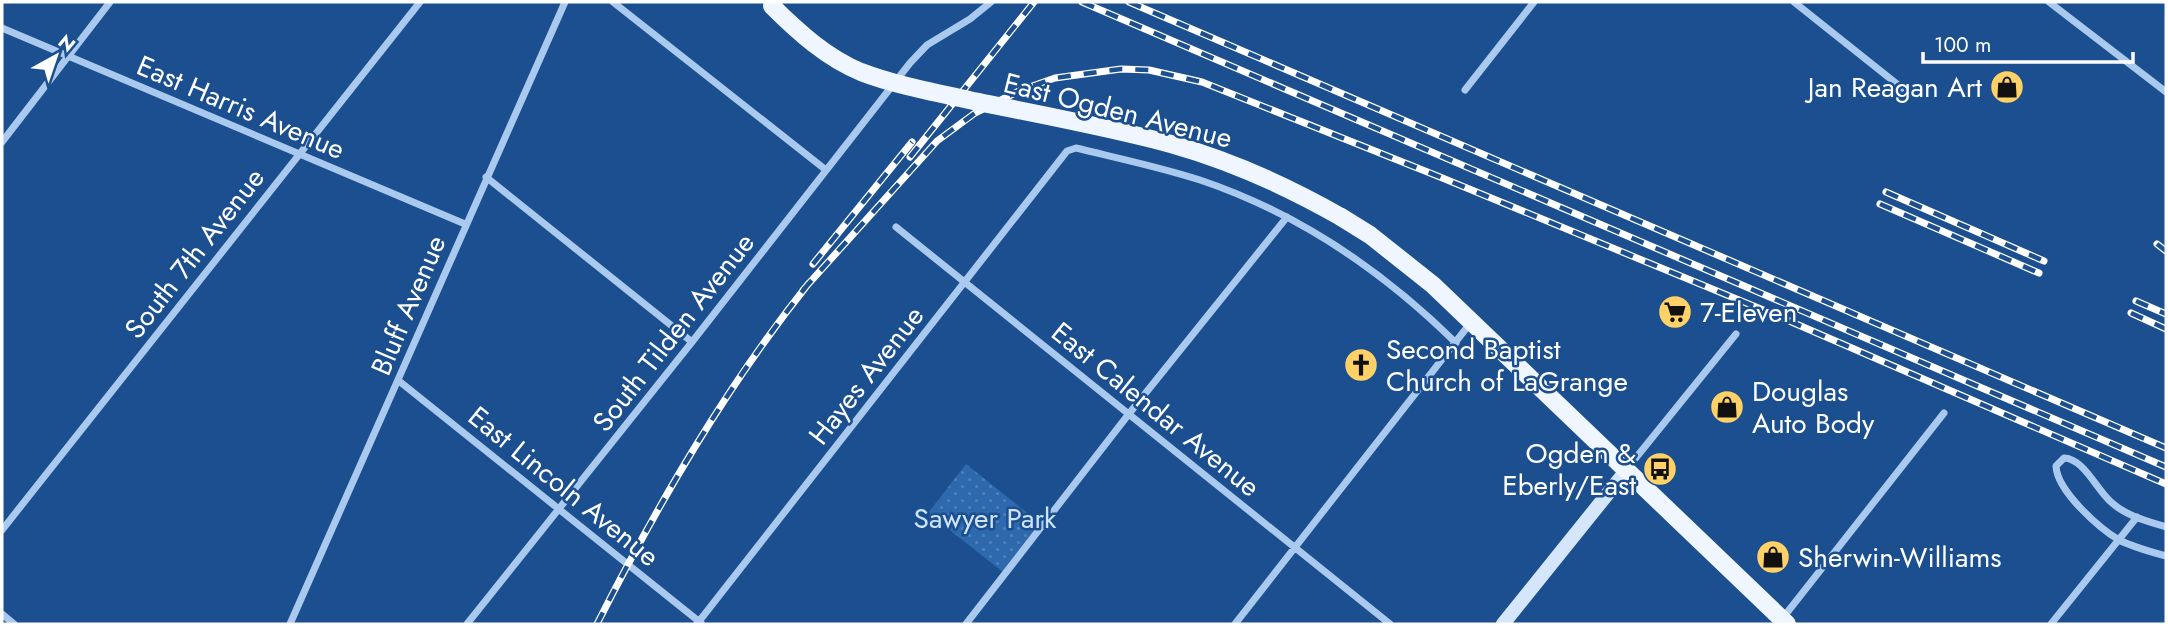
<svg xmlns="http://www.w3.org/2000/svg" width="2168" height="626" viewBox="0 0 2168 626" font-family="Jost,sans-serif">
<defs>
<pattern id="grass-dots" width="8" height="8" patternUnits="userSpaceOnUse" patternTransform="scale(1.75)"><rect width="8" height="8" fill="#2e69ad"/><path d="M2 2h.1M6 6h.1" fill="none" stroke="#4d80b9" stroke-width="1.8" stroke-linecap="round"/></pattern>
</defs>
<rect width="100%" height="100%" fill="#1b4f8f"/>
<path fill="url(#grass-dots)" d="M966 464 1041 524 1003 572 928 513Z"/>
<g fill="none" stroke-linecap="round" stroke-linejoin="round">
<path stroke="#a9c9ee" stroke-width="7" d="M613 2 826 170
M1794 2 1902 88
M2049 2 2166 92
M2 28 465 224
M1465 90 1534 2
M2 142 110 2
M486 177 692 342
M896 227 1390 624
M399 381 701 623
M1626 470 1736 334
M2166 527C2147 521 2126 516 2111 502 2097 490 2083 458 2064 458L2056 466C2057 491 2099 528 2119 540 2133 547 2151 552 2166 556
M2 530 420 2
M2 614 14 624
M1782 619 1944 413
M290 624 565 2
M467 624 692 342 910 63 927 45 970 19 991 2
M697 624 1067 151 1076 148C1117 158 1160 167 1200 180 1298 213 1383 271 1456 343
M966 624 1128 415 1287 217
M1235 624 1472 321
M2051 624 2137 517"/>
<path stroke="#d6e6fa" stroke-width="14" d="M1503 624 1626 471"/>
<path stroke="#f0f6ff" stroke-width="18" d="M1341 217 1370 235 1433 285 1787 624"/>
<g stroke="#fff" stroke-width="7">
<path id="rail" d="M1082 2 2166 467
M1129 2 2166 448
M910 157 1034 2
M1886 192 2044 261
M1880 204 2039 273
M2157 244 2166 251
M813 264 912 142
M803 290 937 141 975 113 1021 90 1055 78 1121 69 1149 70 1202 82 1440 177 1773 314 2166 484
M2136 301 2166 314
M2131 313 2166 329
M597 624C658 504 725 388 809 283"/>
</g>
<use href="#rail" stroke="#1b4f8f" stroke-width="4.5" stroke-dasharray="13" stroke-linecap="butt"/>
<path stroke="#f0f6ff" stroke-width="18" d="M772 6C798 32 827 58 861 72 895 85 933 92 969 100 1036 114 1104 126 1171 144 1231 161 1287 186 1341 217"/>
</g>
<defs>
<g id="shop-disc" transform="scale(1.75)"><circle r="9.5" fill="#ffd166" stroke="#1b4f8f"/><path d="M-5-2.5h2.3a2.7 3.5 0 0 1 5.4 0H5L5.5 6h-11ZM-1.5-2.5h3a1.5 2.3 0 0 0-3 0Z" fill="#111"/></g>
<g id="supermarket-disc" transform="scale(1.75)"><circle r="9.5" fill="#ffd166" stroke="#1b4f8f"/><path d="M-6-5.5h2.5l.6 2H6L4.5 2H-2.5L-4.4-4H-6ZM-1.5 3.2a1.3 1.3 0 1 0 .1 0ZM3 3.2a1.3 1.3 0 1 0 .1 0Z" fill="#111"/></g>
<g id="church-disc" transform="scale(1.75)"><circle r="9.5" fill="#ffd166" stroke="#1b4f8f"/><path d="M-1.2-6h2.4v3.5h3.3v2.4h-3.3V6h-2.4V-.1h-3.3v-2.4h3.3Z" fill="#111"/></g>
<g id="bus-disc" transform="scale(1.75)"><circle r="9.5" fill="#ffd166" stroke="#1b4f8f"/><path d="M-5-6H5V4H4V6H2V4H-2V6H-4V4H-5ZM-3.5-4V0h7V-4ZM-3.5 1.2v1.5H-2V1.2ZM2 1.2v1.5H3.5V1.2Z" fill="#111"/></g>
</defs>
<g fill-rule="evenodd">
<use href="#shop-disc" x="2007" y="87"/>
<use href="#supermarket-disc" x="1675" y="312"/>
<use href="#church-disc" x="1361" y="365"/>
<use href="#shop-disc" x="1727" y="407"/>
<use href="#bus-disc" x="1660" y="469"/>
<use href="#shop-disc" x="1773" y="557"/>
</g>
<g text-anchor="middle" stroke-width="5" stroke-linejoin="round" paint-order="stroke">
<g font-size="28" fill="#fff" stroke="#1b4f8f" text-anchor="start">
<text x="1982" y="97" text-anchor="end">Jan Reagan Art</text>
<text x="1700" y="322">7-Eleven</text>
<text x="1386" y="359">Second Baptist<tspan x="1386" dy="32">Church of LaGrange</tspan></text>
<text x="1752" y="401">Douglas<tspan x="1752" dy="32">Auto Body</tspan></text>
<text x="1636" y="463" text-anchor="end">Ogden &amp;<tspan x="1636" dy="32">Eberly/East</tspan></text>
<text x="1798" y="567">Sherwin-Williams</text>
</g>
<g font-size="28" fill="#fff" stroke="#1b4f8f">
<text transform="translate(241 107) rotate(23)" y="10">East Harris Avenue</text>
<text transform="translate(1118 110) rotate(14)" y="10">East Ogden Avenue</text>
<text transform="translate(194 253) rotate(-52)" y="10">South 7th Avenue</text>
<text transform="translate(408 305) rotate(-67)" y="10">Bluff Avenue</text>
<text transform="translate(673 332) rotate(-52)" y="10">South Tilden Avenue</text>
<text transform="translate(866 375) rotate(-52)" y="10">Hayes Avenue</text>
<text transform="translate(1156 409) rotate(39)" y="10">East Calendar Avenue</text>
<text transform="translate(564 486) rotate(39)" y="10">East Lincoln Avenue</text>
</g>
<g font-size="28" fill="#cfe3fa" stroke="#1b4f8f">
<text x="985" y="528">Sawyer Park</text>
</g>
</g>
<rect width="2168" height="626" fill="none" stroke="#ffffff" stroke-width="7"/>
<g transform="translate(56 56) rotate(40)" stroke="#1b4f8f" stroke-width="5" paint-order="stroke">
<path d="M0-5L12 26L0 18L-12 26Z" fill="#ffffff"/>
<text y="-10" font-size="19" font-weight="bold" text-anchor="middle" fill="#ffffff">N</text>
</g>
<path d="M1923 52v10h210v-10" fill="none" stroke="#ffffff" stroke-width="3.5"/>
<text x="1934" y="52" font-size="21" fill="#ffffff" stroke="#1b4f8f" stroke-width="5" paint-order="stroke">100 m</text>
</svg>
